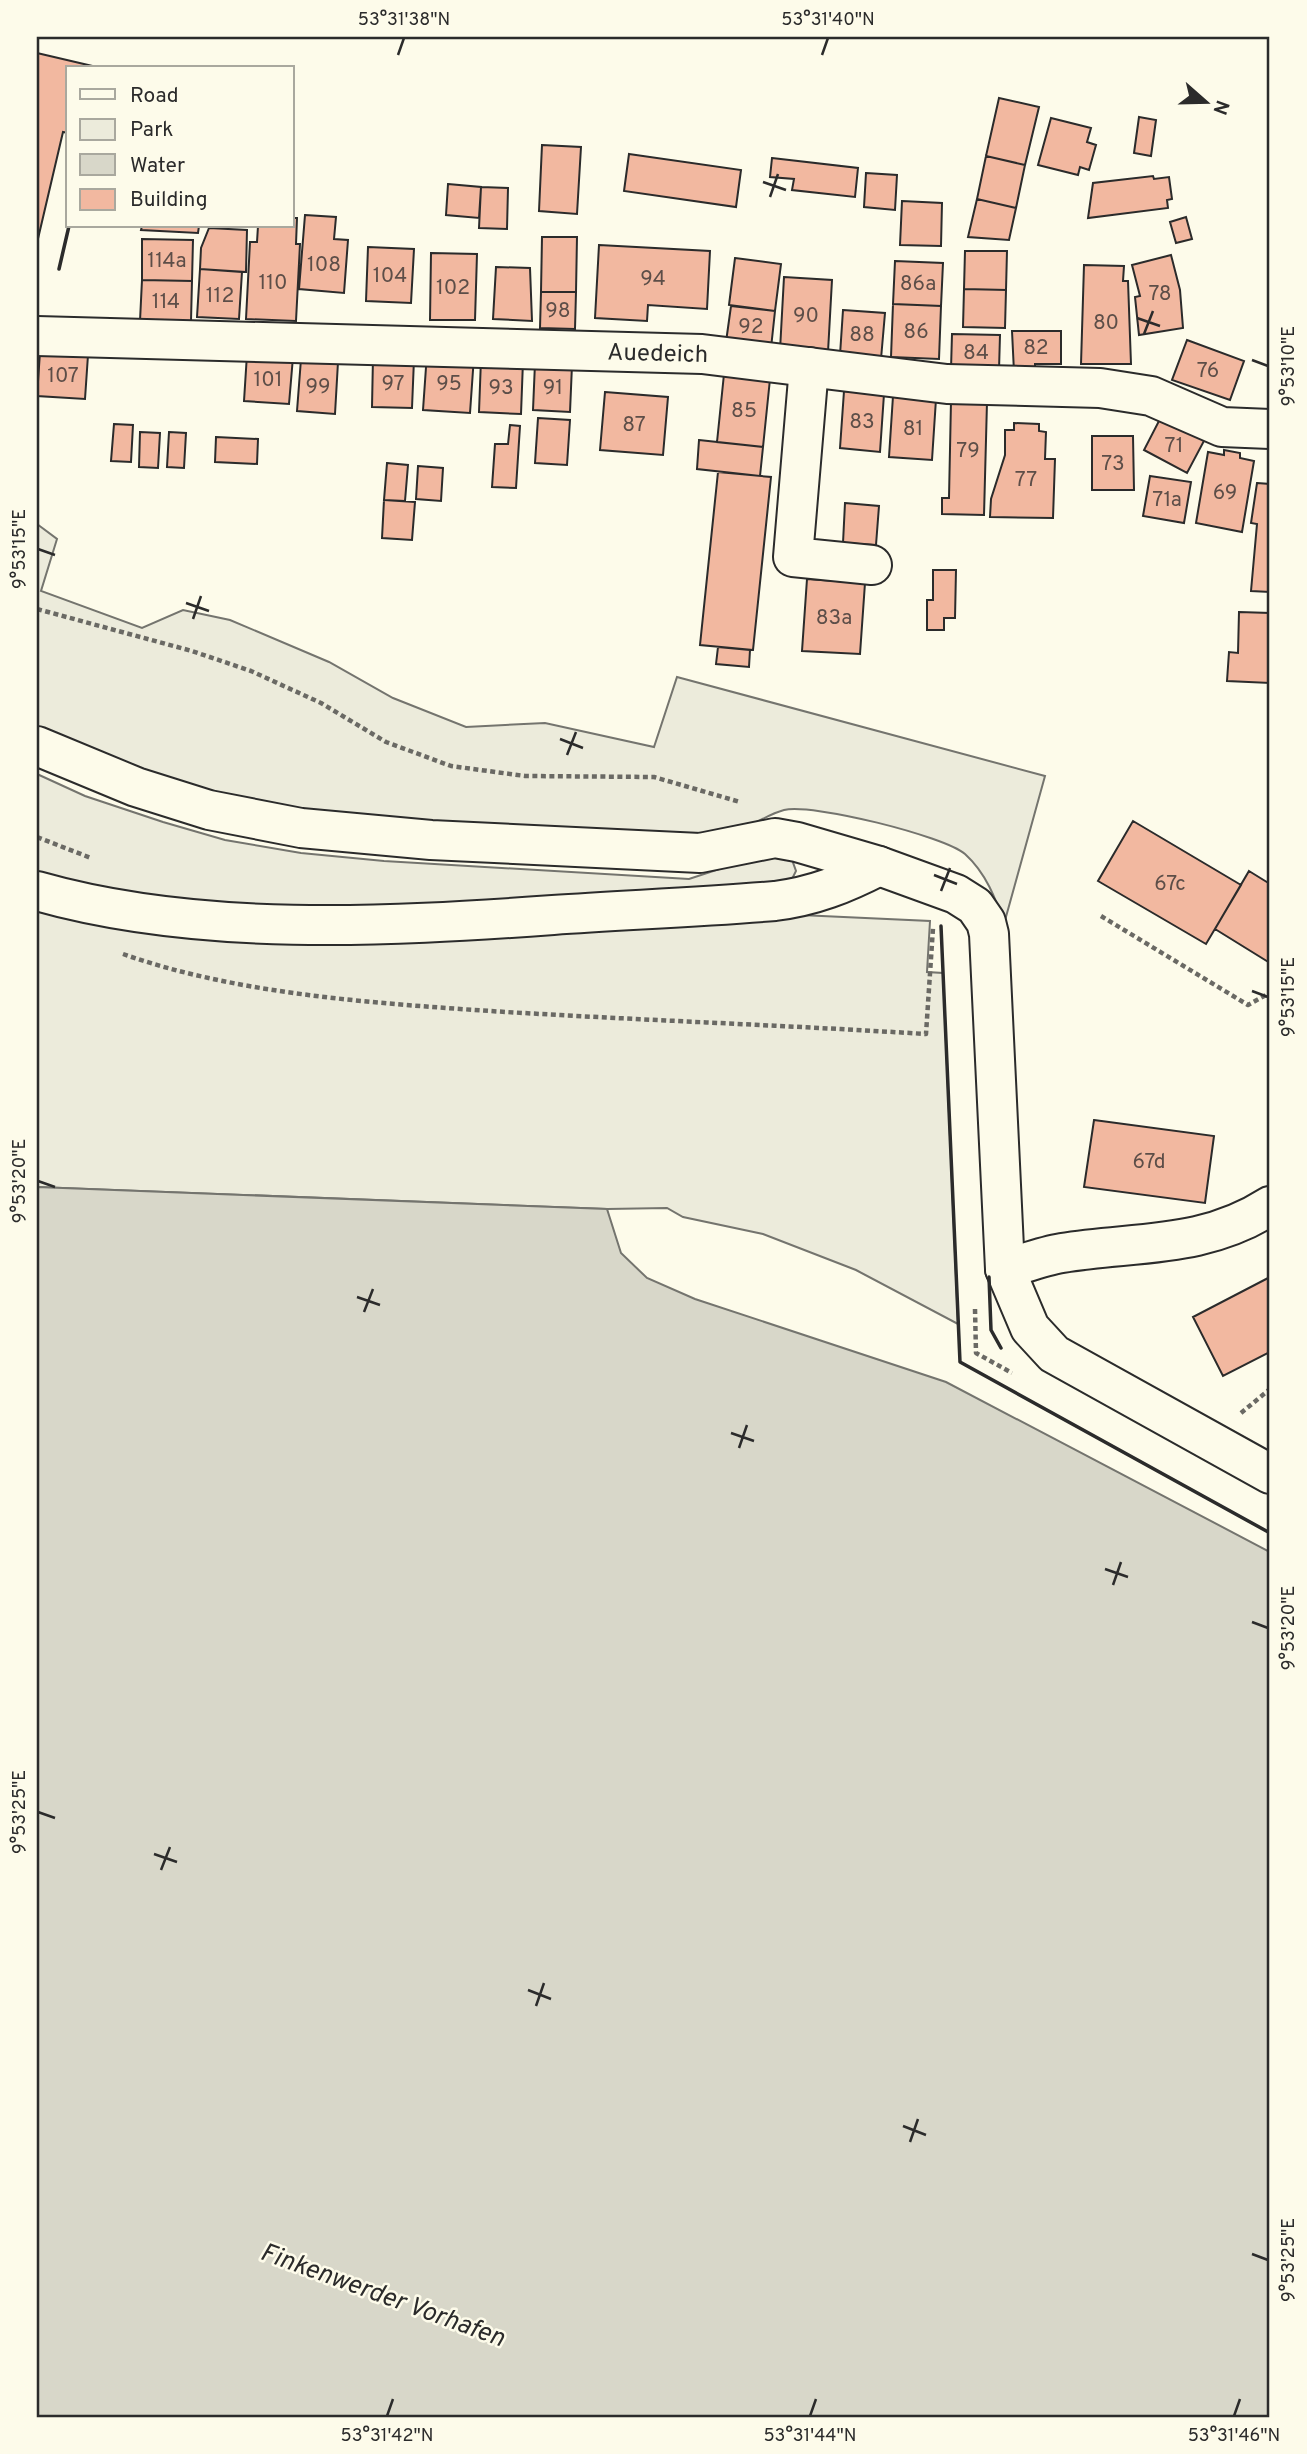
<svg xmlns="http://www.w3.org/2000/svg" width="1307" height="2454" viewBox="0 0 1307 2454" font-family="Overpass,sans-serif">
<rect width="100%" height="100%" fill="#fdfbea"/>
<path fill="#ecebdb" stroke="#74746e" stroke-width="2" d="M37 524 57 539 41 591 142 628 183 610 230 620 329 662 393 698 466 727 545 723 654 747 677 677 1045 776 1004 924C996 899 986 873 965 854 944 836 812 803 784 810 765 815 744 830 727 839L253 811 37 734Z
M37 774 85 796 163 822 225 840 301 853 384 861 689 879 762 855 791 857 796 871 789 885 337 916 37 884Z
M37 906 757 913 930 921 927 972 943 973 958 1324 856 1270 763 1234 683 1217 667 1208 607 1209 37 1187Z"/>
<path fill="#d8d7c9" stroke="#74746e" stroke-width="2" d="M37 1187 607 1209 621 1253 647 1278 695 1299 946 1382 1270 1552V2417H37Z"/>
<path fill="#f2b8a0" stroke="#2b2b2b" stroke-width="2" d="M37 53 101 68H68V133L63 132 37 243Z
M999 98 1039 107 1025 165 986 156Z
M1139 117 1156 120 1151 156 1134 153Z
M1051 118 1091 128 1087 142 1096 145 1089 170 1080 167 1078 175 1038 165Z
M542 145 581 147 577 214 539 211Z
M629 154 741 170 736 207 624 191Z
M986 156 1025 165 1016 208 977 199Z
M772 158 858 168 855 197 792 190 794 179 770 177Z
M866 173 897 175 895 210 864 207Z
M1153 176 1154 179 1169 177 1172 199 1167 200 1168 208 1088 218 1093 183Z
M448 184 481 187 479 218 446 215Z
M481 187 508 188 507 229 479 228Z
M977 199 1016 208 1009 240 968 237Z
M902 201 942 203 941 246 900 245Z
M305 215 336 217 334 239 348 240 344 293 299 289Z
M1186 217 1192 239 1176 243 1170 222Z
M292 218H297L296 244H300L296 321 246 319 250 242H257L258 226H292Z
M142 226H199L198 233 141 230Z
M209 228 247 230 246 272 200 269 201 248Z
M542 237H577L576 292H541Z
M142 239 193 240 192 281 142 280Z
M599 245 710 251 707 309 648 305 647 321 595 318Z
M368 247 414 249 411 303 366 301Z
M965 251H1007L1006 290 964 289Z
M431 253 477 254 475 320H430Z
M1171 255 1180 290 1183 328 1139 335 1135 297 1140 296 1132 265Z
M735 258 781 264 775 311 729 305Z
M895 261 943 263 941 306 893 304Z
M1084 265 1124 266 1123 281H1128L1131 364H1081Z
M496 267 530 268 532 321 493 319Z
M200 269 242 272 239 319 197 317Z
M784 277 832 280 828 352 780 350Z
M142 280 192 281 191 321H140Z
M964 289 1006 290 1005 328 963 327Z
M541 292H576L575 329 540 328Z
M893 304 941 306 939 359 891 357Z
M731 306 775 311 771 348 726 342Z
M843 310 885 313 881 359 840 355Z
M1012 331H1061V364H1035V372H1014Z
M952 334 1000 335 999 370 951 369Z
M1187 340 1244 361 1230 400 1172 380Z
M40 352 88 355 85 399 37 396Z
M427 353 474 356 470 413 423 410Z
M247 354 293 357 289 404 244 401Z
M373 357 414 359 412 408 372 407Z
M301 359 338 362 335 414 297 411Z
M481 359 523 361 521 414 479 412Z
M535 363 572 365 570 412 533 410Z
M724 374 770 379 763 447 717 442Z
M844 391 884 394 880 452 840 448Z
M605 392 668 397 663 455 600 450Z
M893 396 936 399 932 460 889 457Z
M951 401 987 402 984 515 942 514V498H949Z
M1161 417 1205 439 1187 473 1144 450Z
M538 418 570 420 567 465 535 463Z
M1014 423 1039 424V431L1046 432 1045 459H1055L1053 518 990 517 991 499 1005 455V430H1014Z
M114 424 133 425 131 462 111 461Z
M510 425 520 426 516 488 492 487 495 444H508Z
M140 432 160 433 158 468 139 467Z
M169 432 186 433 184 468 167 467Z
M1092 436H1133L1134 490H1092Z
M216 437 258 439 257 464 215 462Z
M699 440 763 447 760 476 697 469Z
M1224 450 1240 453V458L1254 461 1242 532 1196 523 1208 452 1224 455Z
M387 463 408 465 405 501 384 500Z
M418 466 443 468 441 501 416 499Z
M718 472 771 477 753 650 700 645Z
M1150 476 1191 482 1184 523 1143 516Z
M1257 483 1270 484V592L1251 591 1257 524 1251 523Z
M384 500 415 502 412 540 382 538Z
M845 503 879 506 876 545 843 543Z
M933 570H956L955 618H944V630H927V600H933Z
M807 579 865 583 860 654 802 651Z
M1239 612 1270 613V683L1227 681 1229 652 1238 653Z
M718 647 750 650 749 667 716 664Z
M1133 821 1241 885 1206 944 1098 881Z
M1249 871 1270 884V963L1215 929Z
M1094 1120 1214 1136 1205 1203 1084 1187Z
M1270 1277V1352L1223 1376 1193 1317Z"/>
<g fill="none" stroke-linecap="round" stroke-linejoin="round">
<g stroke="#2b2b2b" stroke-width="42">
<g id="minor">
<path id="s1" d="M37 336 702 354 947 384 1100 388 1151 396 1222 427 1270 429"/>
<path d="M809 367 793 557 872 565"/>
<path d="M37 746 136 787 209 810 301 828 431 840 700 853 775 838 797 842 879 866 956 894 975 906 986 922 989 934 1005 1269 1030 1328 1054 1354 1270 1474"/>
<path d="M37 891C199 937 386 927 553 915 627 910 701 907 775 901 814 896 844 884 879 866"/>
<path d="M1005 1269C1023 1264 1043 1256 1062 1253 1136 1241 1203 1249 1270 1206"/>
</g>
</g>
<path stroke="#6a6964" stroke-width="4.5" stroke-dasharray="5 3.5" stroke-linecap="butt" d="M37 609 192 651 251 671 321 703 386 742 451 766 525 776 654 777 740 802
M37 837 91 858
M1101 916 1248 1005 1266 995 1270 998
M123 954C236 994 372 1003 490 1011 635 1020 781 1025 926 1034L933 928
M975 1309 976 1353 1012 1373
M1241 1413 1270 1389"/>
<use href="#minor" stroke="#fdfbea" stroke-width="38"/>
<path stroke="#2b2b2b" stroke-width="3.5" d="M59 269 69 226
M941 926 960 1362 1270 1533
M989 1277 991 1330 1001 1348"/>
</g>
<path fill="none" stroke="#2b2b2b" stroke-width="2.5" d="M398 55 404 38M822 55 828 38M763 182 786 190M770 197 778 174M1137 318 1160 326M1144 334 1153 311M1252 360 1268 366M38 549 55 555M186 603 209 611M193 619 201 596M560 739 583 748M567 755 576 732M934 875 957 884M941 891 950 868M1252 991 1268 997M38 1181 55 1187M357 1297 380 1305M364 1312 373 1289M731 1433 754 1441M739 1448 747 1425M1105 1569 1128 1577M1113 1585 1121 1562M1252 1622 1268 1628M38 1812 55 1818M154 1854 177 1862M161 1870 170 1847M528 1990 551 1999M536 2006 544 1983M903 2126 926 2135M910 2142 918 2119M1252 2254 1268 2260M387 2416 393 2399M810 2416 816 2399M1234 2416 1240 2399"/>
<g text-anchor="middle" stroke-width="5" stroke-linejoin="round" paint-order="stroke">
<g font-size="21" fill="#5d4e48">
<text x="167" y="267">114a</text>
<text x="324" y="271">108</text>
<text x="390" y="282">104</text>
<text x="653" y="285">94</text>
<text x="273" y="289">110</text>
<text x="918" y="290">86a</text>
<text x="453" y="294">102</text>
<text x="1160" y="300">78</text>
<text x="220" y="302">112</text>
<text x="166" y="308">114</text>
<text x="558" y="317">98</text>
<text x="806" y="322">90</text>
<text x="1106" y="329">80</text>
<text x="751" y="333">92</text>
<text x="916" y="338">86</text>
<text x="862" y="341">88</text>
<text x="1036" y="354">82</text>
<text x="976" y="359">84</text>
<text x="1208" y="377">76</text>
<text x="63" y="382">107</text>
<text x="268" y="386">101</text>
<text x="393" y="390">97</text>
<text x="449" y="390">95</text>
<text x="318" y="393">99</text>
<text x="501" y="394">93</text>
<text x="553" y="394">91</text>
<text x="744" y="417">85</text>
<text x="862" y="428">83</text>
<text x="634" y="431">87</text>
<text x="913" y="435">81</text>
<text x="1174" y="452">71</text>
<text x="968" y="457">79</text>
<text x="1113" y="470">73</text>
<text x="1026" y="486">77</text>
<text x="1225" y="499">69</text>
<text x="1167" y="506">71a</text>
<text x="834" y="624">83a</text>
<text x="1170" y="890">67c</text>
<text x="1149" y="1168">67d</text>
</g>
<g font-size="24" fill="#2b2b2b" stroke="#fdfbea">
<text dy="8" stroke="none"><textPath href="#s1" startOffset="621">Auedeich</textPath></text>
</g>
<g font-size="26" font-style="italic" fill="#2b2b2b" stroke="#fdfbea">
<text transform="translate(383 2294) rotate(20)" y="9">Finkenwerder Vorhafen</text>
</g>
</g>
<rect width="1307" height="2454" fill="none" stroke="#fdfbea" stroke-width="77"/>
<rect x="66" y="66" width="228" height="161" fill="#fdfbea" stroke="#a9a89e" stroke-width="2"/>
<rect x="80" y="89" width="35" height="10" fill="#fdfbea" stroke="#a9a89e" stroke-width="2"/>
<text x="130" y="102" font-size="21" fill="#2b2b2b">Road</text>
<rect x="80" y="119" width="35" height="21" fill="#ecebdb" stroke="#a9a89e" stroke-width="2"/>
<text x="130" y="136" font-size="21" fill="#2b2b2b">Park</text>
<rect x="80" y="154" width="35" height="21" fill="#d8d7c9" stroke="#a9a89e" stroke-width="2"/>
<text x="130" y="172" font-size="21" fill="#2b2b2b">Water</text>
<rect x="80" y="189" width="35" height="21" fill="#f2b8a0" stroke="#a9a89e" stroke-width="2"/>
<text x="130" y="206" font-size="21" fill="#2b2b2b">Building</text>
<g transform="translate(1206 102) rotate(110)" stroke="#fdfbea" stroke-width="5" paint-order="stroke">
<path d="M0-5L12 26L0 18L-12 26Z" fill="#2b2b2b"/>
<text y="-10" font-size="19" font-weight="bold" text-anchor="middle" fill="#2b2b2b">N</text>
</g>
<rect x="38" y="38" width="1230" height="2378" fill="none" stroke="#2b2b2b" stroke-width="2.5"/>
<g font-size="18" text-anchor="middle" fill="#2b2b2b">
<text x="404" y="25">53°31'38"N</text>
<text x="828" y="25">53°31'40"N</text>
<text transform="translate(1288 366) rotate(-90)" y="6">9°53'10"E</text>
<text transform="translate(19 549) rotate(-90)" y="6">9°53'15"E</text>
<text transform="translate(1288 997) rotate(-90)" y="6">9°53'15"E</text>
<text transform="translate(19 1181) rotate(-90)" y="6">9°53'20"E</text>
<text transform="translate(1288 1628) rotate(-90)" y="6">9°53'20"E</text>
<text transform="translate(19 1812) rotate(-90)" y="6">9°53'25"E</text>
<text transform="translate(1288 2260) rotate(-90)" y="6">9°53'25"E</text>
<text x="387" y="2441">53°31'42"N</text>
<text x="810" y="2441">53°31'44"N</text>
<text x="1234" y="2441">53°31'46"N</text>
</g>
</svg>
